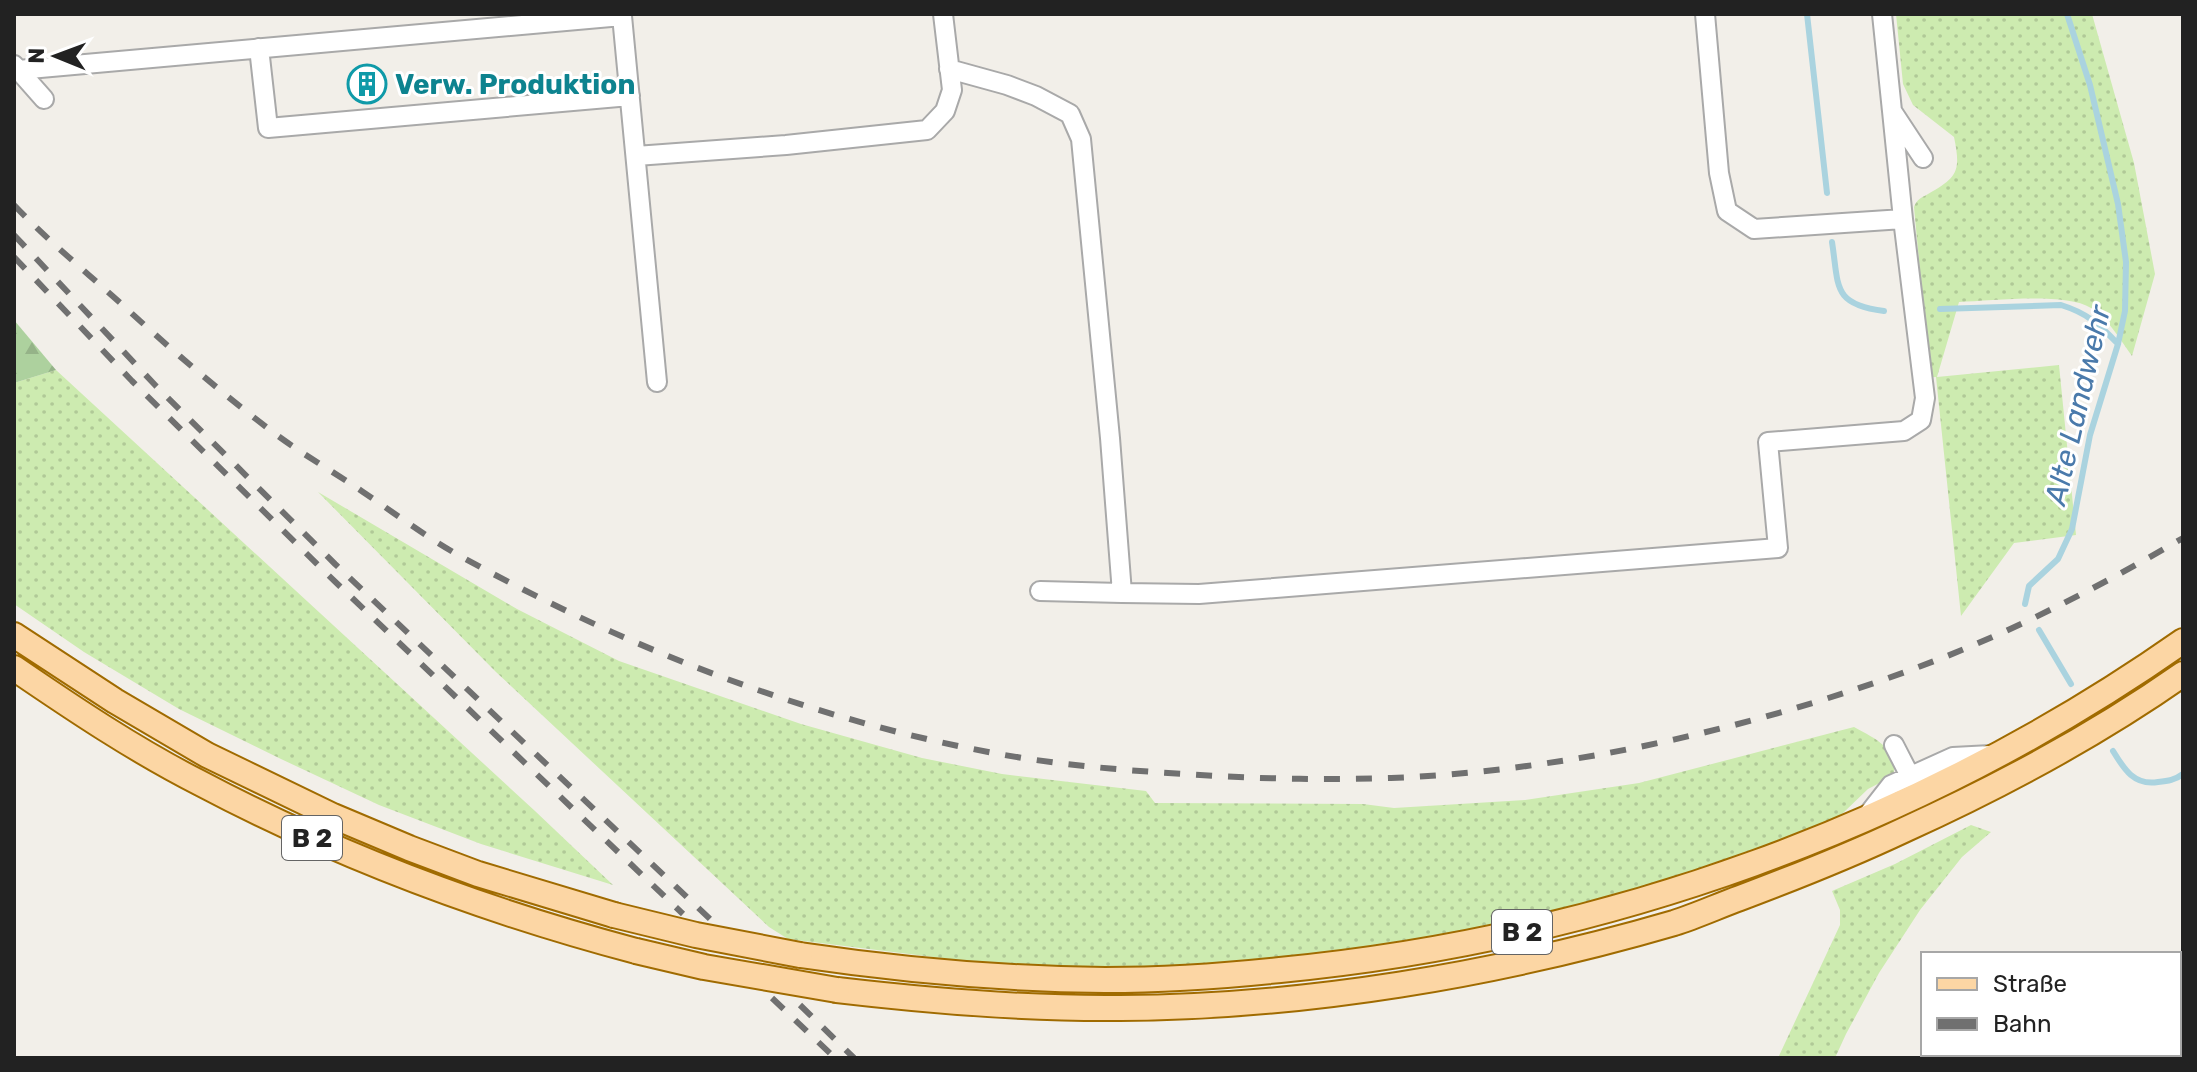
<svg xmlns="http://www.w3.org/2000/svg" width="2197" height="1072" viewBox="0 0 2197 1072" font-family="Rubik,sans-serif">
<defs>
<pattern id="grass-dots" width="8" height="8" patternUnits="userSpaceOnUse" patternTransform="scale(2)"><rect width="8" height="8" fill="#cdebb0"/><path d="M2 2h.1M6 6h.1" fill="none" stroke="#b0c997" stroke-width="1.8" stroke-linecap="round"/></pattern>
<pattern id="forest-firs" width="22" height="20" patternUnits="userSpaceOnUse" patternTransform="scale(2)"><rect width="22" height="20" fill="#add19e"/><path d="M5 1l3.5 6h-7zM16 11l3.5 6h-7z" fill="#95b388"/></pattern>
</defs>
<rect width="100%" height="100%" fill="#f2efe9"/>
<path fill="url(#grass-dots)" d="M1896 14H2092L2134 163 2155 274 2132 356C2120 340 2109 319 2091 308 2065 292 1992 301 1959 302L1937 377 2059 365 2076 535 2014 543 1961 616 1936 377 1923 378 1921 282 1914 207C1917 199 1921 198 1928 194 1958 177 1961 171 1954 137L1913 105 1903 84Z
M56 370 535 811 613 885 481 844 379 805 281 759 179 709 84 652 14 604V383Z
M318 492 517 609 619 661 801 724 922 758 1002 774 1146 791 1155 803 1363 804 1394 808 1525 800 1639 783 1854 727C1874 738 1900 749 1893 776L1868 789 1843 813 1785 847 1664 887 1413 945 1223 965 1123 967 998 965 788 939 769 927 496 672Z
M1971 825 1991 832 1962 857 1920 910 1879 973 1846 1034 1835 1058H1778L1840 925V910L1832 891 1895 864Z"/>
<path fill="url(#forest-firs)" d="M14 320 56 370 14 383Z"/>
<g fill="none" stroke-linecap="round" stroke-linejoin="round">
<path stroke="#aad3df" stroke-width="6" d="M1807 14 1827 193
M1832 242C1839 287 1832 304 1884 311
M1940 309 2061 305C2087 313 2099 324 2118 344
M2025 604 2029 586 2058 559 2072 529 2090 435 2118 344 2125 311 2126 262 2118 204 2090 85 2067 14
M2039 630 2071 684
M2113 751C2124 769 2134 786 2158 782 2168 781 2175 780 2183 774"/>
<g stroke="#a9a9a9" stroke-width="22">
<path id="minor" d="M1705 14 1719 173 1727 211 1754 229 1903 219
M1882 14 1892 111 1923 158
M259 48 268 128 630 96
M14 65 44 99
M949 69 1007 85 1036 96 1070 114 1081 139 1110 438 1122 593 1199 594 1778 548 1768 442 1904 431 1921 420 1925 398 1903 219 1892 111
M18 70 622 16 657 382
M636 156 786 145 927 130 945 111 952 90 943 14
M1040 591 1122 593
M1894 745 1910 776
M1866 817 1891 785 1953 757 1991 755"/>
</g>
<g stroke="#a06b00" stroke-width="28">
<path id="major" d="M14 635 115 701 207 755 333 816 409 848 478 874 614 915
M14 668C74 709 135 750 200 783 338 856 485 911 636 951
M800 955C901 970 1003 979 1105 980 1164 980 1223 976 1280 970 1603 939 1918 827 2183 641
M837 990C931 1001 1025 1009 1120 1008 1305 1007 1496 975 1674 923 1696 916 1718 906 1740 898 1796 877 1851 855 1904 830 2001 786 2096 735 2183 674"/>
</g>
<use href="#minor" stroke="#fff" stroke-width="18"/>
<use href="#major" stroke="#fcd6a4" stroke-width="24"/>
<path stroke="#707070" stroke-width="6" stroke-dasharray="16 16" stroke-linecap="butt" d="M14 205C49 242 90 275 128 310 175 353 223 394 274 433 302 454 334 472 363 492 393 512 422 534 453 552 623 647 807 719 999 754 1065 766 1133 771 1200 775 1264 779 1327 780 1391 778 1571 771 1769 725 1937 660 2022 627 2104 584 2183 538
M14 235 156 386 335 564 710 919
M14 257 132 381 325 572 683 914
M772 998 835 1058
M800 1005 854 1058"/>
<g stroke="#a06b00" stroke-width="28" stroke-linecap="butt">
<path id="major-bridge" d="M614 915 696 935 800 955
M636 951 704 967 837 990"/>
</g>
<use href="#major-bridge" stroke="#fcd6a4" stroke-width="24"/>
</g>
<defs>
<g id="building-ring" transform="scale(2)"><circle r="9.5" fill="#fff" stroke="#0f9aa8" stroke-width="1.5"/><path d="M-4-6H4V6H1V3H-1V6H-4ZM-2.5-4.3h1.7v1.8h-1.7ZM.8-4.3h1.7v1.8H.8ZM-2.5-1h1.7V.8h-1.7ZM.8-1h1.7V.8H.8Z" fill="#0f9aa8"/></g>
</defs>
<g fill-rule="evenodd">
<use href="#building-ring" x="367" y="84"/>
</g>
<g text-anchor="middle" stroke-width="6" stroke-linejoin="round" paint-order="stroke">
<g fill="#fff" stroke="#646464" stroke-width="2">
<rect x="282" y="816" width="60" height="44" rx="6"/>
<rect x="1492" y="910" width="60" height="44" rx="6"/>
</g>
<g font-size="26" font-weight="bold" fill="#222">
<text x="312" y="847">B 2</text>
<text x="1522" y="941">B 2</text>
</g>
<g font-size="28" font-weight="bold" fill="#0d838f" stroke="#fff" text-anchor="start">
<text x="395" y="94">Verw. Produktion</text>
</g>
<g font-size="30" font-style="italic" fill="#4a7aab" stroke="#fff">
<text transform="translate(2078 405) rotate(-77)" y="10">Alte Landwehr</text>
</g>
</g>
<rect width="2197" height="1072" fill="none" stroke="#222222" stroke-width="32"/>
<rect x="1921" y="952" width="260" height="104" fill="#ffffff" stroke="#a7a7a7" stroke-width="2"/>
<rect x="1937" y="978" width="40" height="12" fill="#fcd6a4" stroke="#a7a7a7" stroke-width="2"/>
<text x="1993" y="992" font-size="24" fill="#222222">Straße</text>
<rect x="1937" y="1018" width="40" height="12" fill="#707070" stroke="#a7a7a7" stroke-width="2"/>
<text x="1993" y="1032" font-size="24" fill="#222222">Bahn</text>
<g transform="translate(56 56) rotate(271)" stroke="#ffffff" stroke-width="6" paint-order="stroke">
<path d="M0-6L14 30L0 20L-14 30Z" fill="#222222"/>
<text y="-12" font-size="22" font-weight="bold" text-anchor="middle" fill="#222222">N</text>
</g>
</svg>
